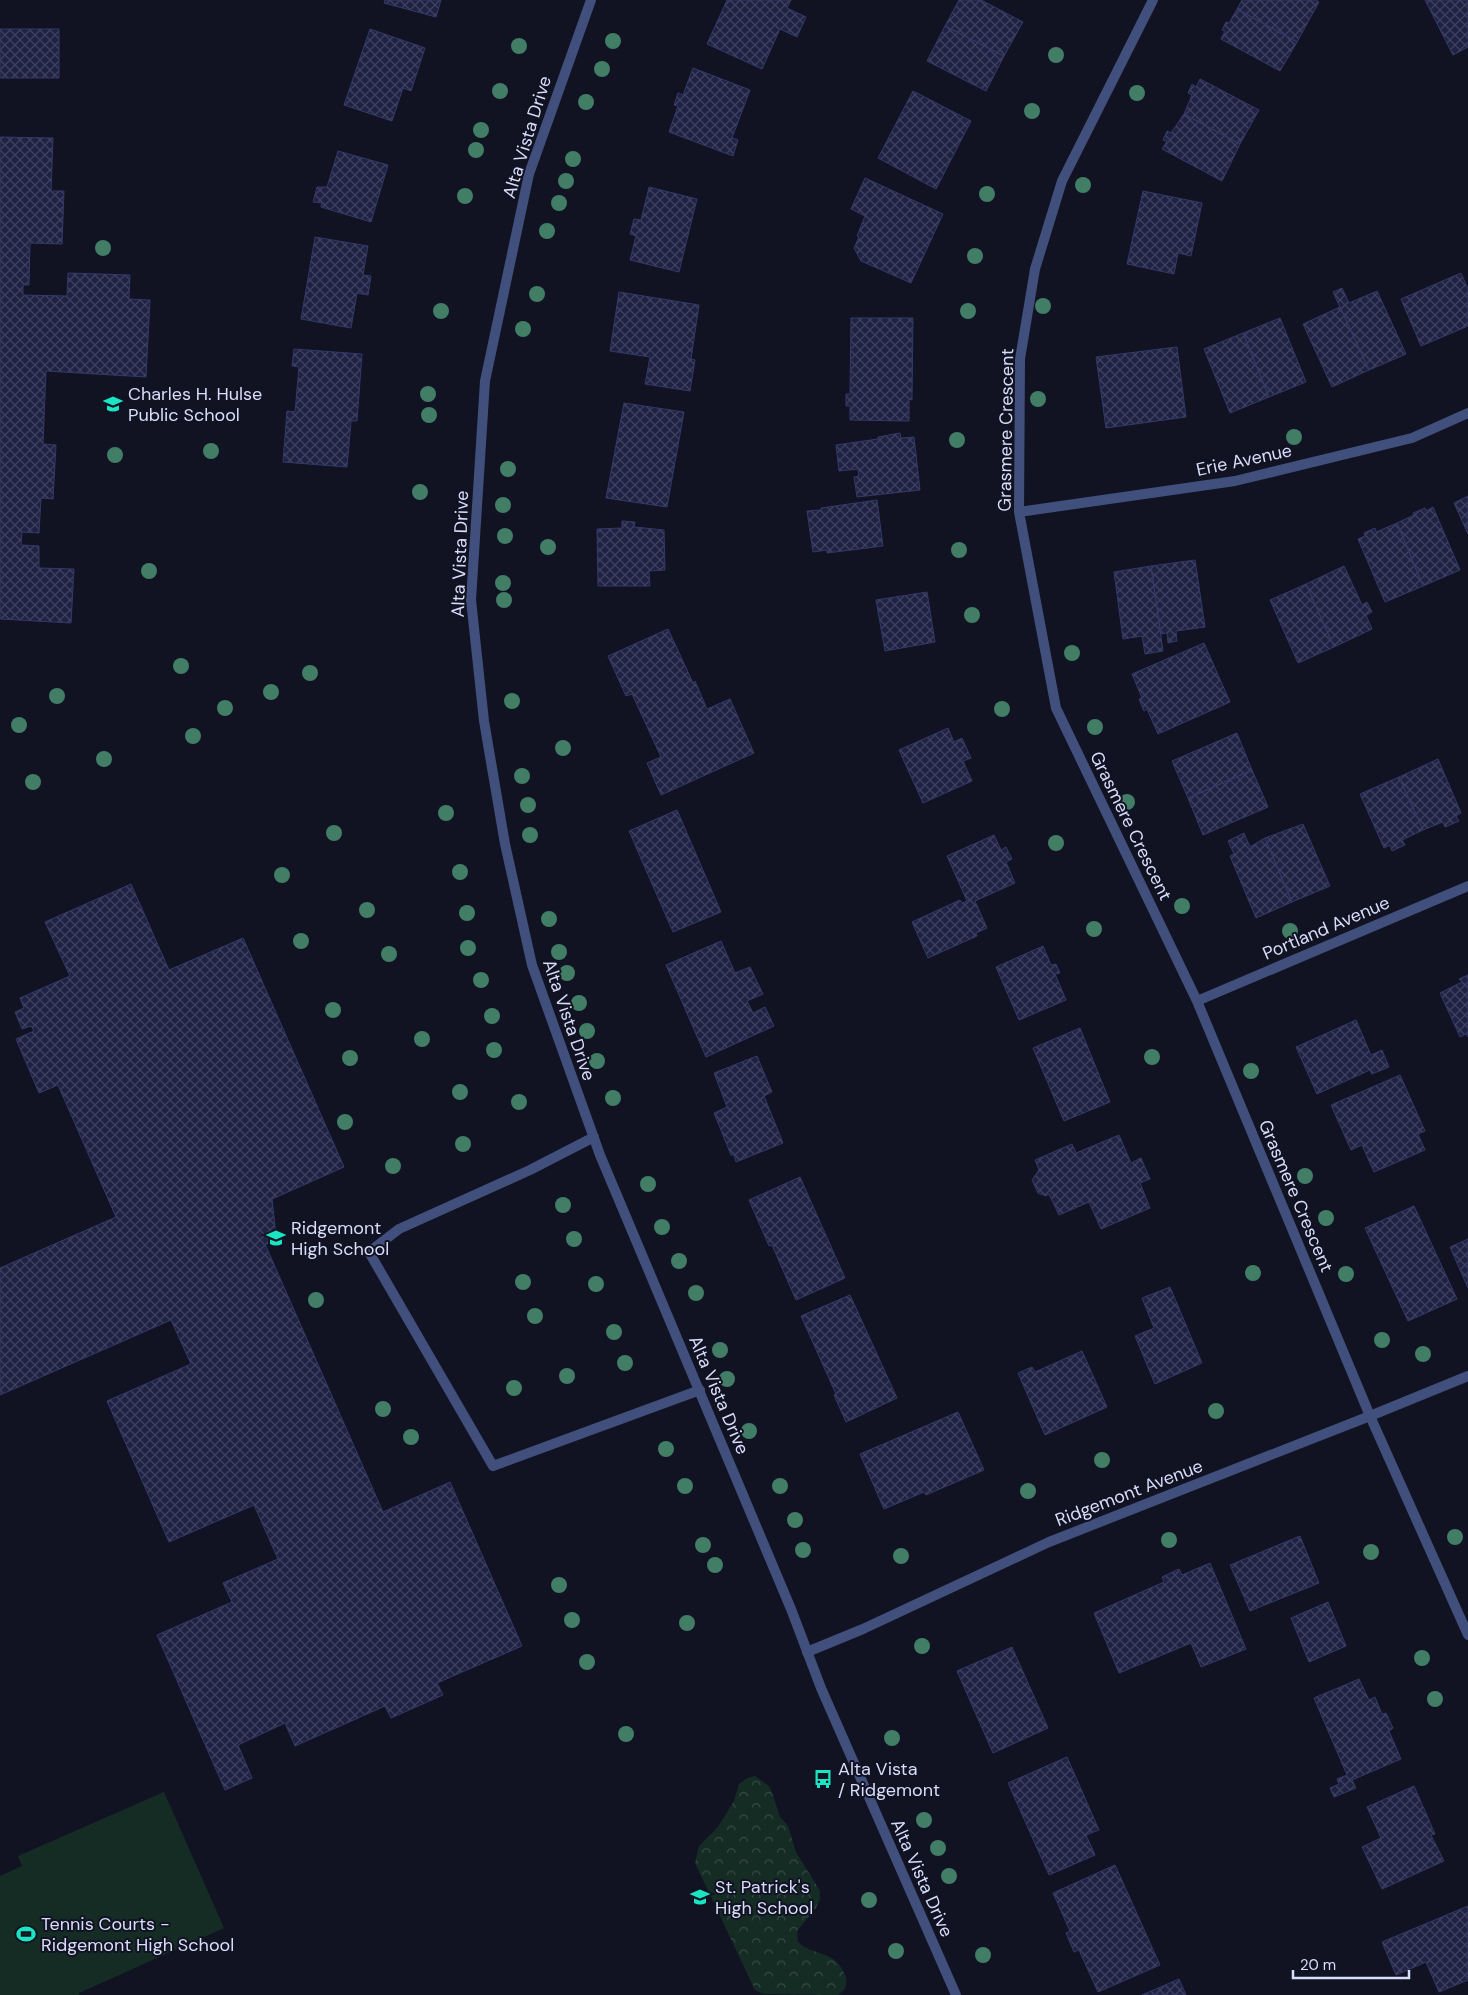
<svg xmlns="http://www.w3.org/2000/svg" width="1468" height="1995" viewBox="0 0 1468 1995" font-family="'DM Sans',sans-serif">
<defs>
<pattern id="forest-crowns" width="20" height="18" patternUnits="userSpaceOnUse" patternTransform="scale(1.25)"><rect width="20" height="18" fill="#152c25"/><path d="M2 6a3 3 0 1 1 6 0M12 15a3 3 0 1 1 6 0" fill="none" stroke="#364a46"/></pattern>
<pattern id="building-cross-hatch" width="8" height="8" patternUnits="userSpaceOnUse" patternTransform="scale(1.25)"><rect width="8" height="8" fill="#1f2242"/><path d="M0 0l8 8M0 8l8-8" fill="none" stroke="#3f425e"/></pattern>
</defs>
<rect width="100%" height="100%" fill="#111323"/>
<path fill="url(#forest-crowns)" d="M755 1776 770 1787 780 1817 788 1826 796 1852 820 1891V1899L816 1908 797 1931 798 1942C811 1955 834 1951 843 1971 847 1978 847 1981 845 1989L838 1995 763 1994 755 1990 695 1863 699 1846 718 1827 734 1801 739 1784 747 1778Z"/>
<path fill="#152c25" d="M164 1792 224 1928 79 1993V1995H0V1876L22 1866 18 1856Z"/>
<path fill="url(#building-cross-hatch)" stroke="#34386b" d="M385 0H441L436 17 384 3Z
M727 0H791L787 8 806 17 797 37 780 29 762 69 707 44Z
M959 0H981L1023 22 1004 56 945 26Z
M1242 0H1316L1319 2 1297 42 1237 9Z
M1425 0H1468V47L1453 55Z
M1237 9 1297 42 1280 71 1221 39 1225 31 1222 30 1226 22 1229 23Z
M945 26 1004 56 986 91 927 61Z
M0 29H59V78H0Z
M370 29 425 48 411 91 403 88 392 121 344 105Z
M693 68 750 90 732 138 738 140 733 156 669 132 678 106 674 105 678 93 683 95Z
M1200 79 1259 110 1240 144 1184 114 1192 95 1188 93 1192 84 1196 87Z
M913 91 971 121 936 189 878 158Z
M1184 114 1240 144 1222 181 1162 149 1167 141 1163 140 1167 131 1171 133Z
M0 137 53 138 51 191H64L62 244 30 243 29 285H23V295L67 296 68 273 130 275 129 299 150 300 146 377 46 371 43 444 56 445 53 499 41 498 39 533 22 532 21 545 39 546V568L74 569 71 623 0 619Z
M338 151 388 165 371 222 321 207 322 203 313 202 317 187H327Z
M865 178 943 214 911 283 861 261 854 248 859 237 857 236 865 216 851 209Z
M649 187 697 199 679 272 630 260 636 236 630 234 634 219 641 220Z
M1143 191 1202 203 1191 256 1178 253 1174 274 1127 264Z
M315 237 368 246 363 275 371 276 368 295 357 293 351 328 301 319Z
M1461 273 1468 289V326L1421 346 1401 299Z
M1342 288 1349 303 1377 291 1406 354 1369 370 1333 292Z
M619 292 699 305 691 359 695 360 690 391 645 384 650 357 610 351Z
M1340 307 1369 370 1332 387 1303 324Z
M851 318H913L912 400 909 399V421L850 420V406H846V394H850Z
M1280 318 1306 382 1269 397 1243 333Z
M1243 333 1269 397 1230 413 1204 349Z
M1177 347 1186 417 1106 428 1096 357Z
M294 349 362 354 357 421H351L347 467 283 462 287 411 295 412 299 367 292 366Z
M624 403 684 412 667 507 606 498Z
M900 433 901 438 914 437 920 490 857 497 854 477 859 476 858 469 839 471 836 445 878 439V437Z
M1468 496V534L1454 503Z
M877 500 883 546 827 553V550L813 552 807 511 821 510V508Z
M1433 507 1460 570 1423 586 1397 523 1414 515 1413 513 1425 508 1426 511Z
M622 521 635 522 634 527 664 530 665 570 649 571 650 586H598L597 529 622 528Z
M1397 523 1423 586 1385 602 1358 539 1365 536 1364 533 1375 528 1376 532Z
M1195 560 1205 627 1176 631 1177 641 1168 643 1167 633 1161 634 1151 566Z
M1151 566 1163 651 1145 654 1142 636 1123 639 1114 572Z
M1344 566 1362 605 1367 602 1372 612 1366 615 1372 629 1334 647 1306 584Z
M1306 584 1334 647 1298 663 1270 600Z
M927 592 935 642 885 651 876 600Z
M668 629 693 683 695 681 707 709 730 699 754 753 661 795 647 763 661 757 632 694 626 696 608 656Z
M1204 643 1230 702 1158 734 1147 709 1144 711 1139 699 1142 698 1132 674Z
M948 728 954 742 962 738 971 758 963 761 972 781 923 803 899 750Z
M1237 733 1252 770 1188 798 1172 761Z
M1438 759 1461 813 1456 816 1459 821 1445 827 1443 822 1423 830 1399 777Z
M1252 770 1268 807 1203 835 1188 798Z
M1399 777 1423 830 1402 840 1405 845 1392 851 1390 845 1384 848 1360 794Z
M677 810 721 912 673 932 629 831Z
M1303 824 1330 886 1292 902 1265 838Z
M1244 833 1250 847 1265 838 1292 902 1256 918 1230 856 1234 854 1228 841Z
M994 835 1001 850 1006 847 1012 859 1006 862 1015 883 975 901 987 928 976 933 977 936 928 958 912 922 960 900 962 903 967 901 947 856Z
M131 884 169 970 243 938 344 1167 272 1199 277 1244H265L383 1512 450 1482 522 1646 437 1683 443 1695 391 1718 385 1706 295 1746 285 1723 238 1745 252 1778 225 1790 157 1635 232 1602 223 1583 278 1559 254 1505 169 1542 107 1401 191 1364 171 1320 0 1395V1268L116 1217 58 1085 39 1093 16 1039 34 1031 31 1026 22 1029 15 1012 24 1008 20 998 70 976 45 922Z
M721 941 735 973 750 967 763 994 747 1001 753 1013 765 1007 774 1026 706 1057 666 965Z
M1043 946 1051 965 1056 964 1060 973 1055 974 1066 1000 1019 1020 996 967Z
M1468 975V1037L1466 1034 1460 1037 1440 993 1462 982 1459 979Z
M1356 1020 1371 1055 1382 1050 1389 1067 1372 1074 1370 1070 1317 1094 1296 1047Z
M1080 1028 1110 1102 1064 1121 1033 1048Z
M757 1056 772 1092 764 1096 783 1143 736 1162 734 1155H731L714 1113 727 1107 714 1073Z
M1400 1075 1425 1131 1418 1134 1425 1150 1374 1172 1362 1145 1351 1150 1331 1105Z
M1119 1135 1131 1163 1141 1158 1150 1179 1140 1183 1150 1208 1101 1229 1089 1202 1059 1215 1049 1194 1046 1196 1038 1193 1032 1180 1039 1170 1035 1160 1072 1144 1076 1153Z
M800 1177 845 1278 796 1300 772 1245 769 1246 749 1200Z
M1414 1206 1457 1299 1408 1321 1365 1228Z
M1468 1239V1288L1450 1247Z
M1170 1287 1202 1363 1155 1384 1135 1336 1154 1328 1142 1298Z
M850 1295 897 1398 846 1422 834 1395 836 1394 801 1316Z
M1082 1351 1107 1407 1045 1435 1018 1373 1032 1367 1035 1372Z
M958 1412 984 1470 926 1495 924 1492 884 1509 860 1454Z
M1300 1536 1319 1583 1250 1611 1230 1565Z
M1210 1563 1246 1649 1201 1667 1191 1643 1119 1673 1094 1613 1164 1582 1162 1577 1179 1569 1182 1575Z
M1328 1602 1346 1646 1309 1662 1291 1618Z
M1012 1647 1048 1728 993 1753 957 1671Z
M1359 1679 1369 1700 1375 1697 1382 1714 1386 1713 1393 1728 1389 1731 1401 1759 1352 1780 1356 1788 1334 1797 1330 1788 1339 1784 1337 1779 1347 1775 1314 1698Z
M1067 1757 1099 1830 1086 1835 1095 1855 1049 1875 1008 1783Z
M1414 1786 1435 1834 1431 1835 1444 1861 1382 1889 1362 1847 1381 1838 1367 1807Z
M1115 1865 1160 1965 1098 1992 1079 1950 1074 1952 1066 1933 1070 1931 1053 1893Z
M1468 1906V1980L1439 1992 1426 1962 1396 1975 1382 1942Z
M1179 1979 1186 1995H1142Z"/>
<g fill="none" stroke-linecap="round" stroke-linejoin="round">
<path stroke="#414f7d" stroke-width="10" d="M594 1137 530 1170 399 1229 369 1252 493 1466 700 1390"/>
<path stroke="#414f7d" stroke-width="10" d="M1153 0 1062 181 1035 269 1020 359 1019 512 1056 708 1197 1001 1370 1416 1468 1635
M1019 512 1235 481 1412 438 1468 413
M1197 1001 1468 886
M807 1652 863 1629 1049 1542 1370 1416 1468 1376"/>
<path stroke="#414f7d" stroke-width="10" d="M591 0 529 174 485 381 471 600 484 721 505 844 532 965 600 1155 791 1609 821 1688 956 1995"/>
</g>
<g fill="#427d66">
<circle cx="613" cy="41" r="8"/>
<circle cx="519" cy="46" r="8"/>
<circle cx="1056" cy="55" r="8"/>
<circle cx="602" cy="69" r="8"/>
<circle cx="500" cy="91" r="8"/>
<circle cx="1137" cy="93" r="8"/>
<circle cx="586" cy="102" r="8"/>
<circle cx="1032" cy="111" r="8"/>
<circle cx="481" cy="130" r="8"/>
<circle cx="476" cy="150" r="8"/>
<circle cx="573" cy="159" r="8"/>
<circle cx="566" cy="181" r="8"/>
<circle cx="1083" cy="185" r="8"/>
<circle cx="987" cy="194" r="8"/>
<circle cx="465" cy="196" r="8"/>
<circle cx="559" cy="203" r="8"/>
<circle cx="547" cy="231" r="8"/>
<circle cx="103" cy="248" r="8"/>
<circle cx="975" cy="256" r="8"/>
<circle cx="537" cy="294" r="8"/>
<circle cx="1043" cy="306" r="8"/>
<circle cx="441" cy="311" r="8"/>
<circle cx="968" cy="311" r="8"/>
<circle cx="523" cy="329" r="8"/>
<circle cx="428" cy="394" r="8"/>
<circle cx="1038" cy="399" r="8"/>
<circle cx="429" cy="415" r="8"/>
<circle cx="1294" cy="437" r="8"/>
<circle cx="957" cy="440" r="8"/>
<circle cx="211" cy="451" r="8"/>
<circle cx="115" cy="455" r="8"/>
<circle cx="508" cy="469" r="8"/>
<circle cx="420" cy="492" r="8"/>
<circle cx="503" cy="505" r="8"/>
<circle cx="505" cy="536" r="8"/>
<circle cx="548" cy="547" r="8"/>
<circle cx="959" cy="550" r="8"/>
<circle cx="149" cy="571" r="8"/>
<circle cx="503" cy="583" r="8"/>
<circle cx="504" cy="600" r="8"/>
<circle cx="972" cy="615" r="8"/>
<circle cx="1072" cy="653" r="8"/>
<circle cx="181" cy="666" r="8"/>
<circle cx="310" cy="673" r="8"/>
<circle cx="271" cy="692" r="8"/>
<circle cx="57" cy="696" r="8"/>
<circle cx="512" cy="701" r="8"/>
<circle cx="225" cy="708" r="8"/>
<circle cx="1002" cy="709" r="8"/>
<circle cx="19" cy="725" r="8"/>
<circle cx="1095" cy="727" r="8"/>
<circle cx="193" cy="736" r="8"/>
<circle cx="563" cy="748" r="8"/>
<circle cx="104" cy="759" r="8"/>
<circle cx="522" cy="776" r="8"/>
<circle cx="33" cy="782" r="8"/>
<circle cx="1127" cy="802" r="8"/>
<circle cx="528" cy="805" r="8"/>
<circle cx="446" cy="813" r="8"/>
<circle cx="334" cy="833" r="8"/>
<circle cx="530" cy="835" r="8"/>
<circle cx="1056" cy="843" r="8"/>
<circle cx="460" cy="872" r="8"/>
<circle cx="282" cy="875" r="8"/>
<circle cx="1182" cy="906" r="8"/>
<circle cx="367" cy="910" r="8"/>
<circle cx="467" cy="913" r="8"/>
<circle cx="549" cy="919" r="8"/>
<circle cx="1094" cy="929" r="8"/>
<circle cx="1290" cy="931" r="8"/>
<circle cx="301" cy="941" r="8"/>
<circle cx="468" cy="948" r="8"/>
<circle cx="559" cy="952" r="8"/>
<circle cx="389" cy="954" r="8"/>
<circle cx="567" cy="973" r="8"/>
<circle cx="481" cy="980" r="8"/>
<circle cx="579" cy="1003" r="8"/>
<circle cx="333" cy="1010" r="8"/>
<circle cx="492" cy="1016" r="8"/>
<circle cx="587" cy="1031" r="8"/>
<circle cx="422" cy="1039" r="8"/>
<circle cx="494" cy="1050" r="8"/>
<circle cx="1152" cy="1057" r="8"/>
<circle cx="350" cy="1058" r="8"/>
<circle cx="597" cy="1061" r="8"/>
<circle cx="1251" cy="1071" r="8"/>
<circle cx="460" cy="1092" r="8"/>
<circle cx="613" cy="1098" r="8"/>
<circle cx="519" cy="1102" r="8"/>
<circle cx="345" cy="1122" r="8"/>
<circle cx="463" cy="1144" r="8"/>
<circle cx="393" cy="1166" r="8"/>
<circle cx="1305" cy="1176" r="8"/>
<circle cx="648" cy="1184" r="8"/>
<circle cx="563" cy="1205" r="8"/>
<circle cx="1326" cy="1218" r="8"/>
<circle cx="662" cy="1227" r="8"/>
<circle cx="574" cy="1239" r="8"/>
<circle cx="679" cy="1261" r="8"/>
<circle cx="1253" cy="1273" r="8"/>
<circle cx="1346" cy="1274" r="8"/>
<circle cx="523" cy="1282" r="8"/>
<circle cx="596" cy="1284" r="8"/>
<circle cx="696" cy="1293" r="8"/>
<circle cx="316" cy="1300" r="8"/>
<circle cx="535" cy="1316" r="8"/>
<circle cx="614" cy="1332" r="8"/>
<circle cx="1382" cy="1340" r="8"/>
<circle cx="720" cy="1350" r="8"/>
<circle cx="1423" cy="1354" r="8"/>
<circle cx="625" cy="1363" r="8"/>
<circle cx="567" cy="1376" r="8"/>
<circle cx="727" cy="1379" r="8"/>
<circle cx="514" cy="1388" r="8"/>
<circle cx="383" cy="1409" r="8"/>
<circle cx="1216" cy="1411" r="8"/>
<circle cx="749" cy="1431" r="8"/>
<circle cx="411" cy="1437" r="8"/>
<circle cx="666" cy="1449" r="8"/>
<circle cx="1102" cy="1460" r="8"/>
<circle cx="685" cy="1486" r="8"/>
<circle cx="780" cy="1486" r="8"/>
<circle cx="1028" cy="1491" r="8"/>
<circle cx="795" cy="1520" r="8"/>
<circle cx="1455" cy="1537" r="8"/>
<circle cx="1169" cy="1540" r="8"/>
<circle cx="703" cy="1545" r="8"/>
<circle cx="803" cy="1550" r="8"/>
<circle cx="1371" cy="1552" r="8"/>
<circle cx="901" cy="1556" r="8"/>
<circle cx="715" cy="1565" r="8"/>
<circle cx="559" cy="1585" r="8"/>
<circle cx="572" cy="1620" r="8"/>
<circle cx="687" cy="1623" r="8"/>
<circle cx="922" cy="1646" r="8"/>
<circle cx="1422" cy="1658" r="8"/>
<circle cx="587" cy="1662" r="8"/>
<circle cx="1435" cy="1699" r="8"/>
<circle cx="626" cy="1734" r="8"/>
<circle cx="892" cy="1738" r="8"/>
<circle cx="924" cy="1820" r="8"/>
<circle cx="938" cy="1848" r="8"/>
<circle cx="949" cy="1876" r="8"/>
<circle cx="869" cy="1900" r="8"/>
<circle cx="896" cy="1951" r="8"/>
<circle cx="983" cy="1955" r="8"/>
</g>
<defs>
<g id="school-bare" transform="scale(1.5)"><path d="M0-5L7-2L0 1L-7-2ZM-4 1L0 2.5L4 1V4Q0 6-4 4Z" fill="#1ae4c1" stroke="#111323" stroke-width="2.5" paint-order="stroke"/></g>
<g id="bus-bare" transform="scale(1.5)"><path d="M-5-6H5V4H4V6H2V4H-2V6H-4V4H-5ZM-3.5-4V0h7V-4ZM-3.5 1.2v1.5H-2V1.2ZM2 1.2v1.5H3.5V1.2Z" fill="#1ae4c1" stroke="#111323" stroke-width="2.5" paint-order="stroke"/></g>
<g id="stadium-bare" transform="scale(1.5)"><path d="M0-5a6.5 5 0 1 0 0 10a6.5 5 0 1 0 0-10ZM-3.5-1.8h7v3.6h-7Z" fill="#1ae4c1" stroke="#111323" stroke-width="2.5" paint-order="stroke"/></g>
</defs>
<g fill-rule="evenodd">
<use href="#school-bare" x="113" y="404"/>
<use href="#school-bare" x="276" y="1238"/>
<use href="#bus-bare" x="823" y="1779"/>
<use href="#school-bare" x="700" y="1897"/>
<use href="#stadium-bare" x="26" y="1934"/>
</g>
<g text-anchor="middle" stroke-width="4" stroke-linejoin="round" paint-order="stroke">
<g font-size="18" fill="#d8ddfa" stroke="#111323">
<text transform="translate(527 137) rotate(-73)" y="6">Alta Vista Drive</text>
<text transform="translate(1006 430) rotate(-89)" y="6">Grasmere Crescent</text>
<text transform="translate(1244 460) rotate(-12)" y="6">Erie Avenue</text>
<text transform="translate(460 554) rotate(-88)" y="6">Alta Vista Drive</text>
<text transform="translate(1131 826) rotate(64)" y="6">Grasmere Crescent</text>
<text transform="translate(1326 928) rotate(-23)" y="6">Portland Avenue</text>
<text transform="translate(569 1020) rotate(71)" y="6">Alta Vista Drive</text>
<text transform="translate(1296 1196) rotate(67)" y="6">Grasmere Crescent</text>
<text transform="translate(719 1395) rotate(67)" y="6">Alta Vista Drive</text>
<text transform="translate(1129 1493) rotate(-21)" y="6">Ridgemont Avenue</text>
<text transform="translate(922 1878) rotate(66)" y="6">Alta Vista Drive</text>
</g>
<g font-size="18" fill="#d8ddfa" stroke="#111323" text-anchor="start">
<text x="128" y="400">Charles H. Hulse<tspan x="128" dy="21">Public School</tspan></text>
<text x="291" y="1234">Ridgemont<tspan x="291" dy="21">High School</tspan></text>
<text x="838" y="1775">Alta Vista<tspan x="838" dy="21">/ Ridgemont</tspan></text>
<text x="715" y="1893">St. Patrick's<tspan x="715" dy="21">High School</tspan></text>
<text x="41" y="1930">Tennis Courts -<tspan x="41" dy="21">Ridgemont High School</tspan></text>
</g>
</g>
<path d="M1293 1970v8h116v-8" fill="none" stroke="#d8ddfa" stroke-width="2.5"/>
<text x="1300" y="1970" font-size="15" fill="#d8ddfa" stroke="#111323" stroke-width="4" paint-order="stroke">20 m</text>
</svg>
